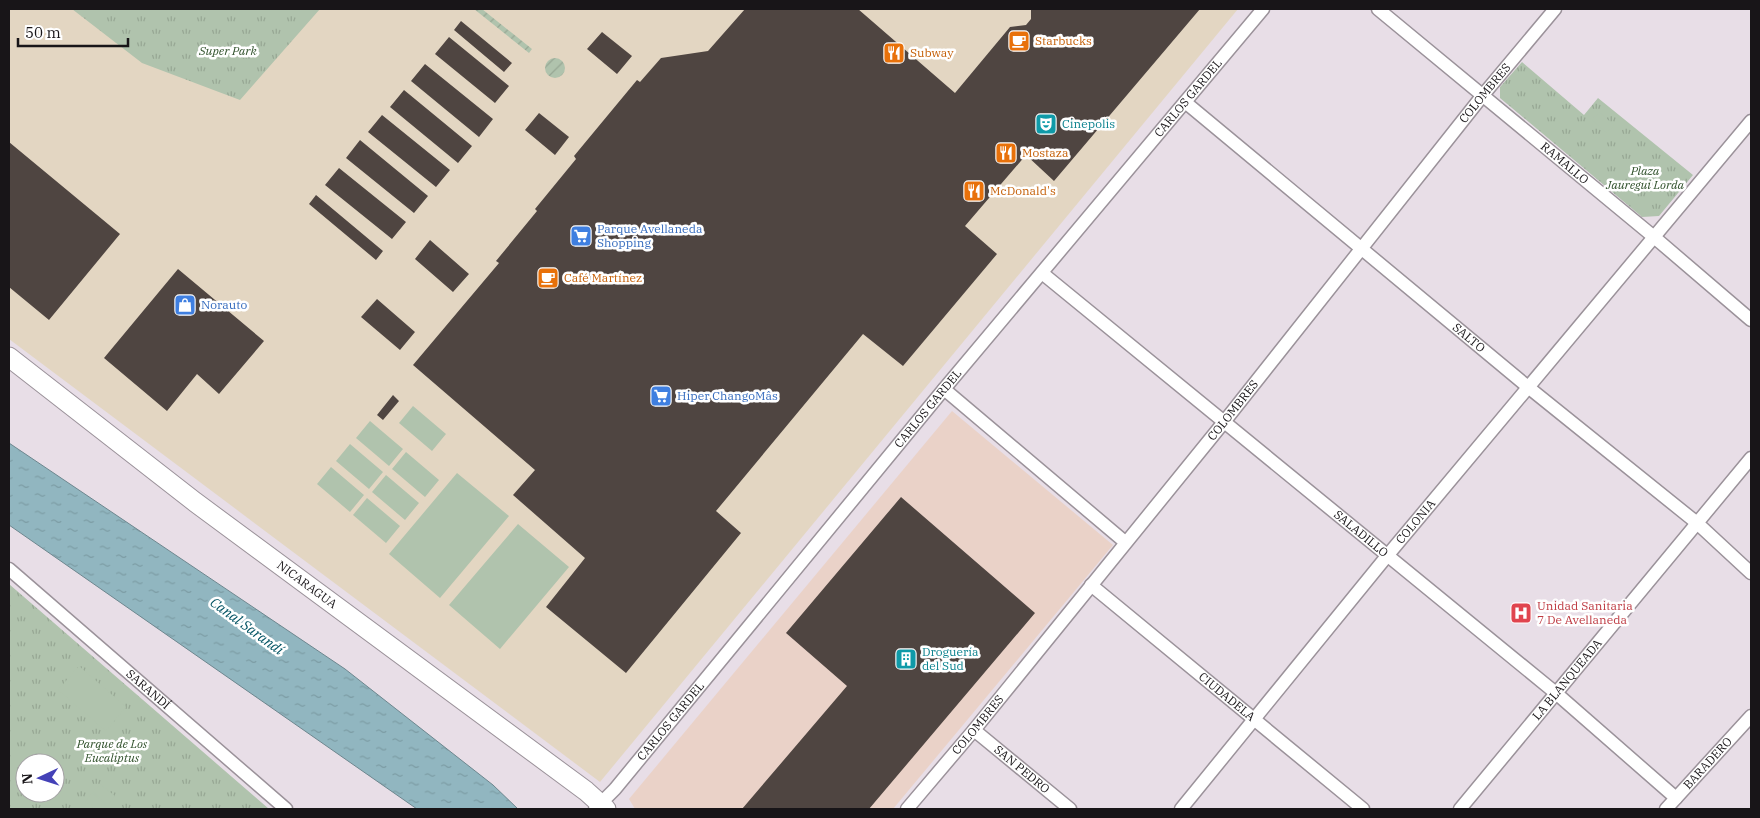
<svg xmlns="http://www.w3.org/2000/svg" width="1760" height="818" viewBox="0 0 1760 818" font-family="'IBM Plex Serif',serif">
<defs>
<pattern id="park-tufts" width="24" height="20" patternUnits="userSpaceOnUse" patternTransform="scale(1.25)"><rect width="24" height="20" fill="#b0c3ad"/><path d="M3 7l-1-3M5 7V3M7 7l1-3M15 17l-1-3M17 17v-4M19 17l1-3" fill="none" stroke="#97a794"/></pattern>
<pattern id="garden-furrows" width="10" height="10" patternUnits="userSpaceOnUse" patternTransform="scale(1.25)"><rect width="10" height="10" fill="#b0c3ad"/><path d="M-1 1l2-2M0 10L10 0M9 11l2-2" fill="none" stroke="#97a794"/></pattern>
<pattern id="water-ripples" width="26" height="14" patternUnits="userSpaceOnUse" patternTransform="scale(1.25)"><rect width="26" height="14" fill="#91b6c0"/><path d="M2 4q2-2 4 0t4 0M15 11q2-2 4 0t4 0" fill="none" stroke="#7c9ca4"/></pattern>
</defs>
<rect width="100%" height="100%" fill="#e8dee7"/>
<path fill="#e3d6c2" d="M9 9H1238L600 782 9 339Z"/>
<path fill="#ead2c8" d="M952 411 1113 545 893 809H635L629 799Z"/>
<path fill="url(#park-tufts)" fill-rule="evenodd" d="M72 9H320L240 100 142 63Z
M1522 62 1584 115 1598 98 1693 175 1659 216 1642 217 1500 98V87Z
M9 584 269 809H9ZM25 763H55V793H25Z"/>
<path fill="url(#garden-furrows)" d="M474 9H482L532 49 529 53Z
M545 68a10 10 0 1 1 20 0a10 10 0 1 1-20 0Z"/>
<path fill="#b0c3ad" d="M1599 112 1614 125 1607 133 1592 120Z
M413 406 446 434 432 451 399 423Z
M370 421 403 449 389 466 356 438Z
M350 444 383 472 369 489 336 461Z
M406 452 439 480 425 497 392 469Z
M331 467 364 495 350 512 317 484Z
M457 473 509 516 440 598 389 554Z
M386 475 419 503 405 520 372 492Z
M367 498 400 526 386 543 353 515Z
M518 524 569 567 500 649 449 605Z
M79 666 126 707 106 731 58 690Z
M100 784 115 796 108 805 93 792Z
M92 793 107 806 105 809H94L85 802Z"/>
<path fill="url(#water-ripples)" stroke="#6d868e" d="M9 443 345 669 493 785 518 809H417L9 525Z"/>
<path fill="#4f4541" d="M745 9H858L955 93 1010 27 1026 25 1031 19V9H1200L1054 181 1026 155 965 226 997 254 903 366 863 334 716 511 741 533 626 673 546 607 585 558 513 495 535 470 413 365 499 263 496 261 537 211 535 209 576 159 574 156 637 80 640 82 661 58 708 51Z
M461 21 512 63 504 72 454 30Z
M602 32 632 56 617 74 587 49Z
M449 37 509 86 495 103 435 54Z
M425 64 493 119 479 137 411 81Z
M404 90 472 146 458 163 390 107Z
M539 113 569 137 555 155 525 130Z
M382 115 450 170 436 187 368 132Z
M360 140 428 196 414 213 346 158Z
M9 142 120 234 49 320 9 287Z
M339 168 406 222 392 239 325 185Z
M316 195 383 251 376 260 309 204Z
M430 240 469 274 453 292 415 259Z
M178 269 264 341 219 394 197 374 167 411 104 358Z
M377 299 415 332 400 350 361 317Z
M393 395 399 401 383 420 377 415Z
M901 497 1035 613 869 809H742L847 686 786 633Z"/>
<g fill="none" stroke-linecap="round" stroke-linejoin="round">
<g stroke="#9b929a" stroke-width="15">
<g id="street">
<path id="s1" d="M1378 9 1654 237 1751 320"/>
<path id="s2" d="M1185 102 1528 387 1697 523 1751 573"/>
<path id="s3" d="M1042 273 1557 694 1676 798"/>
<path d="M944 389 1125 542"/>
<path id="s4" d="M9 569 286 809"/>
<path id="s5" d="M1091 585 1363 809"/>
<path id="s6" d="M974 730 1070 809"/>
<path id="s7" d="M595 809 615 789 944 389 1263 9"/>
<path id="s8" d="M907 809 974 730 1224 422 1483 95 1555 9"/>
<path id="s9" d="M1181 809 1387 556 1751 121"/>
<path id="s10" d="M1460 809 1751 458"/>
<path id="s11" d="M1666 809 1751 716"/>
</g>
</g>
<g stroke="#9b929a" stroke-width="21">
<g id="secondary">
<path id="s12" d="M9 357 195 502 586 791 606 809"/>
</g>
</g>
<use href="#street" stroke="#fff" stroke-width="12"/>
<use href="#secondary" stroke="#fff" stroke-width="19"/>
</g>
<defs>
<g id="cafe-square" transform="scale(1.125)"><rect x="-9" y="-9" width="18" height="18" rx="4" fill="#e8710a" stroke="#fff"/><path d="M-5.5-4.5H6V0H3Q3 3.5 0 3.5H-2.5Q-5.5 3.5-5.5 0ZM3-3.2v2h1.7v-2ZM-6 4.5H4V6H-6Z" fill="#fff"/></g>
<g id="restaurant-square" transform="scale(1.125)"><rect x="-9" y="-9" width="18" height="18" rx="4" fill="#e8710a" stroke="#fff"/><path d="M-5-6h1v4h1v-4h1v4h1v-4h1v5L-1.5 .5V6h-2V.5L-5-1ZM5-6V6H3V1.5H1.5Q1.5-4 5-6Z" fill="#fff"/></g>
<g id="theatre-square" transform="scale(1.125)"><rect x="-9" y="-9" width="18" height="18" rx="4" fill="#0f9aa8" stroke="#fff"/><path d="M-5-5.5Q0-4 5-5.5V0Q5 5 0 6Q-5 5-5 0ZM-3.3-2.5H-1v1.5H-3.3ZM1-2.5H3.3v1.5H1ZM-2.8 1Q0 5.5 2.8 1Z" fill="#fff"/></g>
<g id="supermarket-square" transform="scale(1.125)"><rect x="-9" y="-9" width="18" height="18" rx="4" fill="#3f7fe0" stroke="#fff"/><path d="M-6-5.5h2.5l.6 2H6L4.5 2H-2.5L-4.4-4H-6ZM-1.5 3.2a1.3 1.3 0 1 0 .1 0ZM3 3.2a1.3 1.3 0 1 0 .1 0Z" fill="#fff"/></g>
<g id="shop-square" transform="scale(1.125)"><rect x="-9" y="-9" width="18" height="18" rx="4" fill="#3f7fe0" stroke="#fff"/><path d="M-5-2.5h2.3a2.7 3.5 0 0 1 5.4 0H5L5.5 6h-11ZM-1.5-2.5h3a1.5 2.3 0 0 0-3 0Z" fill="#fff"/></g>
<g id="hospital-square" transform="scale(1.125)"><rect x="-9" y="-9" width="18" height="18" rx="4" fill="#e0444e" stroke="#fff"/><path d="M-5-5h3v3.5h4V-5h3V5h-3V1.5h-4V5h-3Z" fill="#fff"/></g>
<g id="building-square" transform="scale(1.125)"><rect x="-9" y="-9" width="18" height="18" rx="4" fill="#0f9aa8" stroke="#fff"/><path d="M-4-6H4V6H1V3H-1V6H-4ZM-2.5-4.3h1.7v1.8h-1.7ZM.8-4.3h1.7v1.8H.8ZM-2.5-1h1.7V.8h-1.7ZM.8-1h1.7V.8H.8Z" fill="#fff"/></g>
</defs>
<g fill-rule="evenodd">
<use href="#cafe-square" x="1019" y="41"/>
<use href="#restaurant-square" x="894" y="53"/>
<use href="#theatre-square" x="1046" y="124"/>
<use href="#restaurant-square" x="1006" y="153"/>
<use href="#restaurant-square" x="974" y="191"/>
<use href="#supermarket-square" x="581" y="236"/>
<use href="#cafe-square" x="548" y="278"/>
<use href="#shop-square" x="185" y="305"/>
<use href="#supermarket-square" x="661" y="396"/>
<use href="#hospital-square" x="1521" y="613"/>
<use href="#building-square" x="906" y="659"/>
</g>
<g text-anchor="middle" stroke-width="5" stroke-linejoin="round" paint-order="stroke">
<g font-size="12" fill="#c56008" stroke="#fff" text-anchor="start">
<text x="1035" y="45">Starbucks</text>
<text x="910" y="57">Subway</text>
<text x="1022" y="157">Mostaza</text>
<text x="990" y="195">McDonald's</text>
<text x="564" y="282">Café Martínez</text>
</g>
<g font-size="12" font-style="italic" fill="#30512b" stroke="#fff">
<text x="228" y="55">Super Park</text>
<text x="1645" y="175">Plaza<tspan x="1645" dy="14">Jauregui Lorda</tspan></text>
<text x="112" y="748">Parque de Los<tspan x="112" dy="14">Eucaliptus</tspan></text>
</g>
<g font-size="12" fill="#181518" stroke="#fff">
<text dy="4" stroke="none"><textPath href="#s8" startOffset="920">COLOMBRES</textPath></text>
<text dy="4" stroke="none"><textPath href="#s7" startOffset="926">CARLOS GARDEL</textPath></text>
<text dy="4" stroke="none"><textPath href="#s1" startOffset="242">RAMALLO</textPath></text>
<text dy="4" stroke="none"><textPath href="#s2" startOffset="369">SALTO</textPath></text>
<text dy="4" stroke="none"><textPath href="#s7" startOffset="521">CARLOS GARDEL</textPath></text>
<text dy="4" stroke="none"><textPath href="#s8" startOffset="515">COLOMBRES</textPath></text>
<text dy="4" stroke="none"><textPath href="#s9" startOffset="371">COLONIA</textPath></text>
<text dy="4" stroke="none"><textPath href="#s3" startOffset="412">SALADILLO</textPath></text>
<text dy="4" stroke="none"><textPath href="#s12" startOffset="375">NICARAGUA</textPath></text>
<text dy="4" stroke="none"><textPath href="#s10" startOffset="168">LA BLANQUEADA</textPath></text>
<text dy="4" stroke="none"><textPath href="#s4" startOffset="184">SARANDÍ</textPath></text>
<text dy="4" stroke="none"><textPath href="#s5" startOffset="176">CIUDADELA</textPath></text>
<text dy="4" stroke="none"><textPath href="#s7" startOffset="116">CARLOS GARDEL</textPath></text>
<text dy="4" stroke="none"><textPath href="#s8" startOffset="110">COLOMBRES</textPath></text>
<text dy="4" stroke="none"><textPath href="#s11" startOffset="62">BARADERO</textPath></text>
<text dy="4" stroke="none"><textPath href="#s6" startOffset="62">SAN PEDRO</textPath></text>
</g>
<g font-size="12" fill="#0d838f" stroke="#fff" text-anchor="start">
<text x="1062" y="128">Cinepolis</text>
<text x="922" y="656">Droguería<tspan x="922" dy="14">del Sud</tspan></text>
</g>
<g font-size="12" fill="#366cbe" stroke="#fff" text-anchor="start">
<text x="597" y="233">Parque Avellaneda<tspan x="597" dy="14">Shopping</tspan></text>
<text x="201" y="309">Norauto</text>
<text x="677" y="400">Hiper ChangoMâs</text>
</g>
<g font-size="12" fill="#be3a42" stroke="#fff" text-anchor="start">
<text x="1537" y="610">Unidad Sanitaria<tspan x="1537" dy="14">7 De Avellaneda</tspan></text>
</g>
<g font-size="14" font-style="italic" fill="#005262" stroke="#fff">
<text transform="translate(247 626) rotate(36)" y="5">Canal Sarandí</text>
</g>
</g>
<rect width="1760" height="818" fill="none" stroke="#181518" stroke-width="20"/>
<g transform="translate(40 778) rotate(266)"><circle r="24" fill="#ffffff" stroke="#a3a1a3"/>
<path d="M0-4L9 19L0 12L-9 19Z" fill="#4441b7"/>
<text y="-8" font-size="14" font-weight="bold" text-anchor="middle" fill="#181518">N</text>
</g>
<path d="M18 38v8h110v-8" fill="none" stroke="#181518" stroke-width="2.5"/>
<text x="25" y="38" font-size="15" fill="#181518" stroke="#ffffff" stroke-width="4" paint-order="stroke">50 m</text>
</svg>
